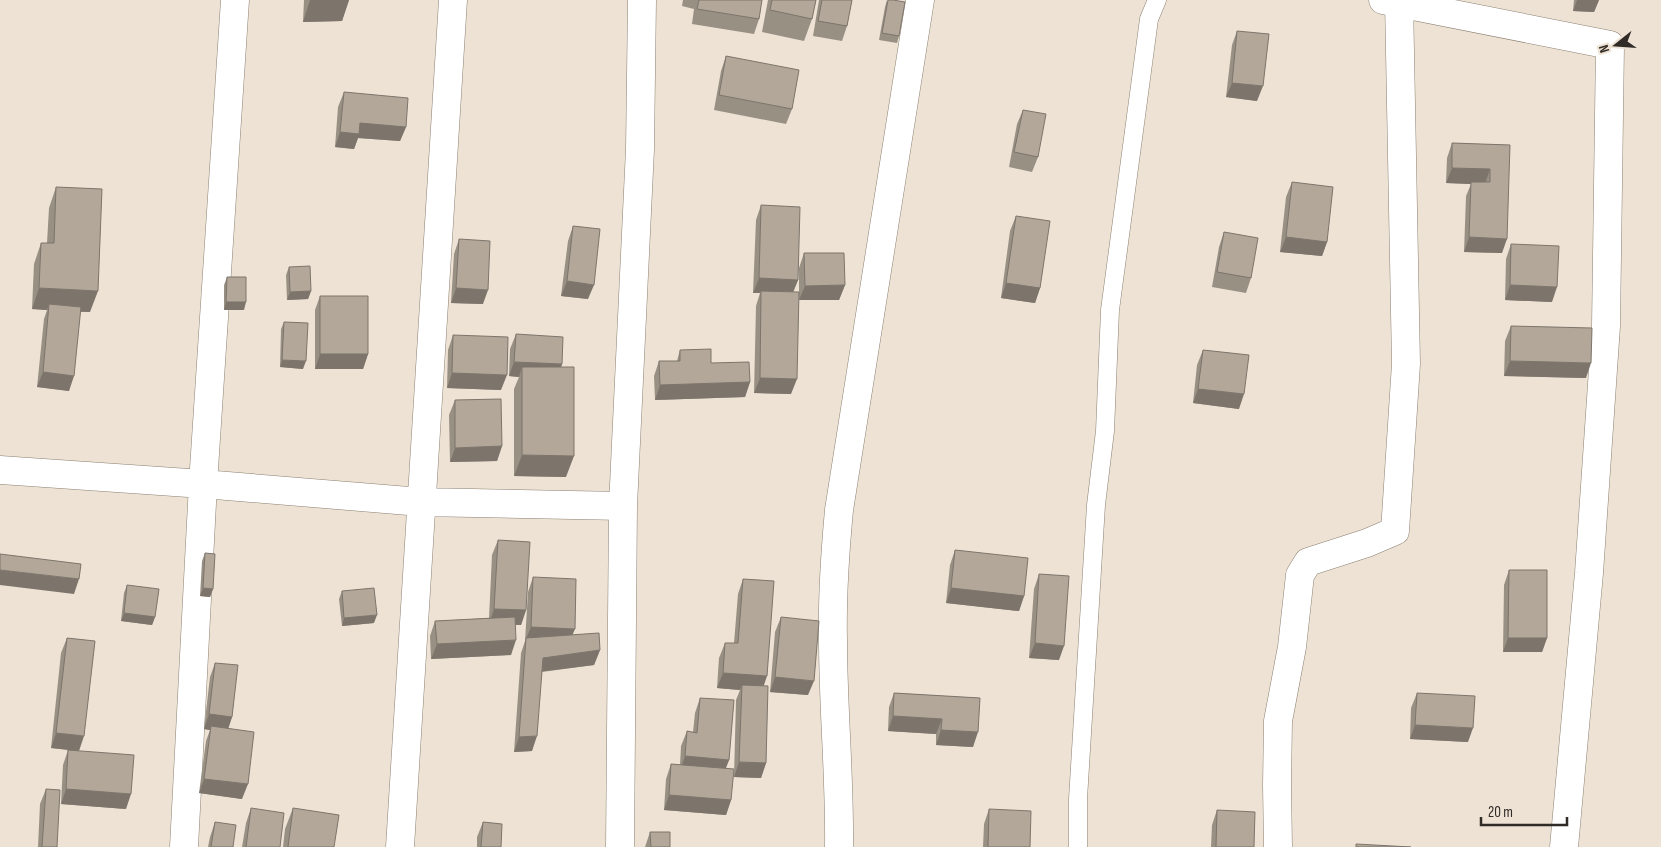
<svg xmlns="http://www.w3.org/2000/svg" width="1661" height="847" viewBox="0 0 1661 847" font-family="'Sofia Sans Condensed',sans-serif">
<rect width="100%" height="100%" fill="#eee2d4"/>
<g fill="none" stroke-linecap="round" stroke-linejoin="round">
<g stroke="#8b8073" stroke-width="19">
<path id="lane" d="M1078 847V799L1096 505 1105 431 1110 310 1149 19 1157 0"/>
</g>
<g stroke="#8b8073" stroke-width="29">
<path id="street" d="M1383 0 1610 45 1606 326 1589 573 1564 847
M0 470 203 484 421 502 623 506
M184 847 203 484 235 0
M400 847 453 0
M620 847 623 506 640 149 642 0
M839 847C840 778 833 709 833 640 832 597 835 553 839 510L920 0
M1278 847 1277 785 1278 721 1292 647 1300 575 1308 562 1367 543 1395 531 1406 364 1399 0"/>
</g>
<use href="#lane" stroke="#fff" stroke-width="18"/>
<use href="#street" stroke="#fff" stroke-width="28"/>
</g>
<path fill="#999084" d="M304 0H349L342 21 303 22Z
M683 0H762L759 19 754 34 692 24 694 9 682 6Z
M768 0H816L812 19 804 41 762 32Z
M819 0H852L847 26 842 41 813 36Z
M887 0 899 36 897 43 879 40 885 7Z
M1574 0H1599L1594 12 1573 11Z
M1237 31 1257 101 1226 97 1232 45Z
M726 56 792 109 786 124 714 110 721 71Z
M344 92 406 127 400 141 358 138 354 149 335 147 338 107Z
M1023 110 1038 157 1032 172 1009 167 1017 124Z
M1452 143 1510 145 1502 253 1464 252 1466 196 1471 184 1446 183 1447 158Z
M1292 182 1327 242 1322 256 1280 252 1286 197Z
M56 187 90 312H80L69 391 37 387 44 319 47 310 32 309 34 264 41 243H47L49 208Z
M761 205 798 280 793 292 791 394 754 393 756 306 760 293H753L756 220Z
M1016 216 1040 288 1035 303 1001 298 1010 231Z
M573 226 588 299 561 296 568 241Z
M1224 232 1251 278 1246 293 1212 287 1219 247Z
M459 239 483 304 451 303 454 254Z
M1511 244 1552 302 1505 300 1506 259Z
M804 253 845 285 839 300H799V268Z
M289 267 311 291 308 299 287 300 286 275Z
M227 277 244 310H224V285Z
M320 296 368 354 363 369H315V310Z
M284 322 303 369 280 367 281 329Z
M1511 326 1586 378 1504 376 1505 341Z
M516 334 562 364 561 367 566 477 514 476V389L519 377 509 376 510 349Z
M453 335 501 390 447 388 448 350Z
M680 350 711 363 750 382 745 397 655 400 654 376 659 361H677Z
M1203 350 1239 409 1193 403 1197 365Z
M455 400 502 446 497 461 450 462 449 415Z
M498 540 526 610 521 625H515L511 655 431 659 430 636 435 621 489 618 492 555Z
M955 550 1024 596 1019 611 946 603 950 565Z
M205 553 213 589 210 597 200 596 202 561Z
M1509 570 1547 638 1542 652H1503L1504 585Z
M1039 574 1059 660 1029 658 1034 589Z
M533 577 572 635 600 650 594 665 542 672 532 751 514 752 521 653 525 641 528 592Z
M743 579 764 686 766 763 761 778 734 777 736 700 740 690 717 688 719 658 725 643H734L738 594Z
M127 585 155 617 152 625 121 621 124 593Z
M342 591 374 623 342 626 339 599Z
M781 617 808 695 770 692 775 632Z
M67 638 79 751 126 809 61 804 63 765 68 750H69L51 748 61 653Z
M215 663 232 717 228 729 242 799 199 793 206 741 210 730 204 729 210 677Z
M894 693 980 698 973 747 936 745V734L888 731 889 707Z
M1417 693 1468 742 1410 739 1411 708Z
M700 698 729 760 726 768 731 800 726 815 664 810 666 779 671 764 680 765 681 746 687 731 693 732 695 713Z
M46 789 57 847H38L40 804Z
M251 808 280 847H242L246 823Z
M293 808 334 847H283L285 829Z
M989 809 1030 847H983L984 824Z
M1217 810 1254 847H1211L1212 825Z
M215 822 233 847H208L210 837Z
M483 822 501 847H477V837Z
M650 832 670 847H645Z"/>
<path fill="#7d756b" d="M310 0H349L342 21 303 22Z
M1577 0H1599L1594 12 1573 11Z
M1232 83 1263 86 1257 101 1226 97Z
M360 123 406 127 400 141 358 138 354 149 335 147 340 132Z
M1452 168 1490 169 1485 184 1471 182V184L1446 183Z
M1286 237 1327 242 1322 256 1280 252Z
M1469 237 1507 239 1502 253 1464 252Z
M759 278 798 280 792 295 761 291 760 293H753Z
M567 281 594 285 588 299 561 296Z
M1006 283 1040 288 1035 303 1001 298Z
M845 285 839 300H799L805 286Z
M1510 285 1557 287 1552 302 1505 300Z
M39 288 98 291 90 312 49 310V304L47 310 32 309Z
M456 288 488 290 483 304 451 303Z
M311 291 308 299 287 300 290 292Z
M226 302H246L244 310H224Z
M320 354H368L363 369H315Z
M282 360 306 361 303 369 280 367Z
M1510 361 1591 363 1586 378 1504 376Z
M514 362 562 364 557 379 522 367 519 377 509 376Z
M43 372 74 376 69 391 37 387Z
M452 373 507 375 501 390 447 388Z
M760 378 797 379 791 394 754 393Z
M750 382 745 397 655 400 660 385Z
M1198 389 1244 394 1239 409 1193 403Z
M502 446 497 461 450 462 455 448Z
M522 455 574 456 566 477 514 476Z
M0 570 79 579 74 594 0 585Z
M203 588 213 589 210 597 200 596Z
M951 588 1024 596 1019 611 946 603Z
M494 609 526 610 521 625 489 624Z
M124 613 155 617 152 625 121 621Z
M377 615 374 623 342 626 344 618Z
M531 627 575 629 569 643 526 639Z
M1508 638H1547L1542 652H1503Z
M516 640 511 655 431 659 437 644Z
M1035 643 1064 646 1059 660 1029 658Z
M600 650 594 665 537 672 543 658Z
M723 673 767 676 762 691 742 685 740 690 717 688Z
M775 677 814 681 808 695 770 692Z
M209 714 232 717 227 732 211 726 210 730 204 729Z
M893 716 942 719 936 734 888 731Z
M1415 725 1473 728 1468 742 1410 739Z
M941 730 978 732 973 747 936 745Z
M56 733 84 736 79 751 51 748Z
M537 736 532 751 514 752 519 737Z
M685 756 729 760 723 775 680 771Z
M739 762 766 763 761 778 734 777Z
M204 779 248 784 242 799 199 793Z
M66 789 131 794 126 809 61 804Z
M669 795 731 800 726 815 664 810Z"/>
<path fill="#b2a799" stroke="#7d756b" d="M699 0H762L759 19 697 9Z
M772 0H816L812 19 770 10Z
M822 0H852L847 26 818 21Z
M888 0H893L905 2 899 36 882 33Z
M1237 31 1269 34 1263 86 1232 83Z
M726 56 799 70 792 109 719 95Z
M344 92 408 98 406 127 360 123 359 134 340 132Z
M1023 110 1046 114 1038 157 1014 152Z
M1452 143 1510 145 1507 239 1469 237 1471 182H1490V169L1452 168Z
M1292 182 1333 187 1327 242 1286 237Z
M56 187 102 189 98 291 39 288 41 243H54Z
M761 205 800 207 798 280 759 278Z
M1016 216 1050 221 1040 288 1006 283Z
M573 226 600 229 594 285 567 281Z
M1224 232 1258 238 1251 278 1217 272Z
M459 239 490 241 488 290 456 288Z
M1511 244 1559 246 1557 287 1510 285Z
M804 253H844L845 285 805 286Z
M310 266 311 291 290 292 289 267Z
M227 277H246V302H226Z
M761 291 799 292 797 379 760 378Z
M320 296H368V354H320Z
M49 304 81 307 74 376 43 372Z
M284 322 308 323 306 361 282 360Z
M1511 326 1592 328 1591 363 1510 361Z
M516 334 563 337 562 364 514 362Z
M453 335 508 337 507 375 452 373Z
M711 349V363L749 362 750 382 660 385 659 361H680V350Z
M1203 350 1249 355 1244 394 1198 389Z
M522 367H574V456L522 455Z
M501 399 502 446 455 448V400Z
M498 540 530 542 526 610 494 609Z
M955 550 1028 558 1024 596 951 588Z
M205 553 215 554 213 589 203 588Z
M0 554 81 564 79 579 0 570Z
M1509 570H1547V638H1508Z
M1039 574 1069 576 1064 646 1035 643Z
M533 577 576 579 575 629 531 627Z
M743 579 774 581 767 676 723 673 725 643H738Z
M127 585 159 589 155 617 124 613Z
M374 588 377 615 344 618 342 591Z
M515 617 516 640 437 644 435 621Z
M781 617 819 621 814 681 775 677Z
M599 633 600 650 543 658 537 736 519 737 526 638Z
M67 638 95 641 84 736 56 733Z
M215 663 238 665 232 717 209 714Z
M742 685 768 686 766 763 739 762Z
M894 693 980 698 978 732 941 730 942 719 893 716Z
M1417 693 1475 696 1473 728 1415 725Z
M700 698 734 700 729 760 685 756 687 731 697 733Z
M211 726 254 732 248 784 204 779Z
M68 750 134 755 131 794 66 789Z
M671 764 734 769 731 800 669 795Z
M46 789 60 790 57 847H42Z
M251 808 284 813 280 847H246Z
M293 808 339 815 334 847H288Z
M989 809 1031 811 1030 847H988Z
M1217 810 1255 812 1254 847H1216Z
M215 822 236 825 233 847H211Z
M483 822 502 824 501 847H481Z
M650 832H670V847H651Z
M1356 844 1411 847H1356Z"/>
<g transform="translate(1616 45) rotate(253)" stroke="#eee2d4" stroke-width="4" paint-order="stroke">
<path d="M0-4L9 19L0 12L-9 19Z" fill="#302b26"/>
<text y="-8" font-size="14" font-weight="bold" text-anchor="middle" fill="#302b26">N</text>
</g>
<path d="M1481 817v8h86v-8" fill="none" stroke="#302b26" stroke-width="2.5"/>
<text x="1488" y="817" font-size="15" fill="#302b26" stroke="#eee2d4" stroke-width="4" paint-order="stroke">20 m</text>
</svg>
